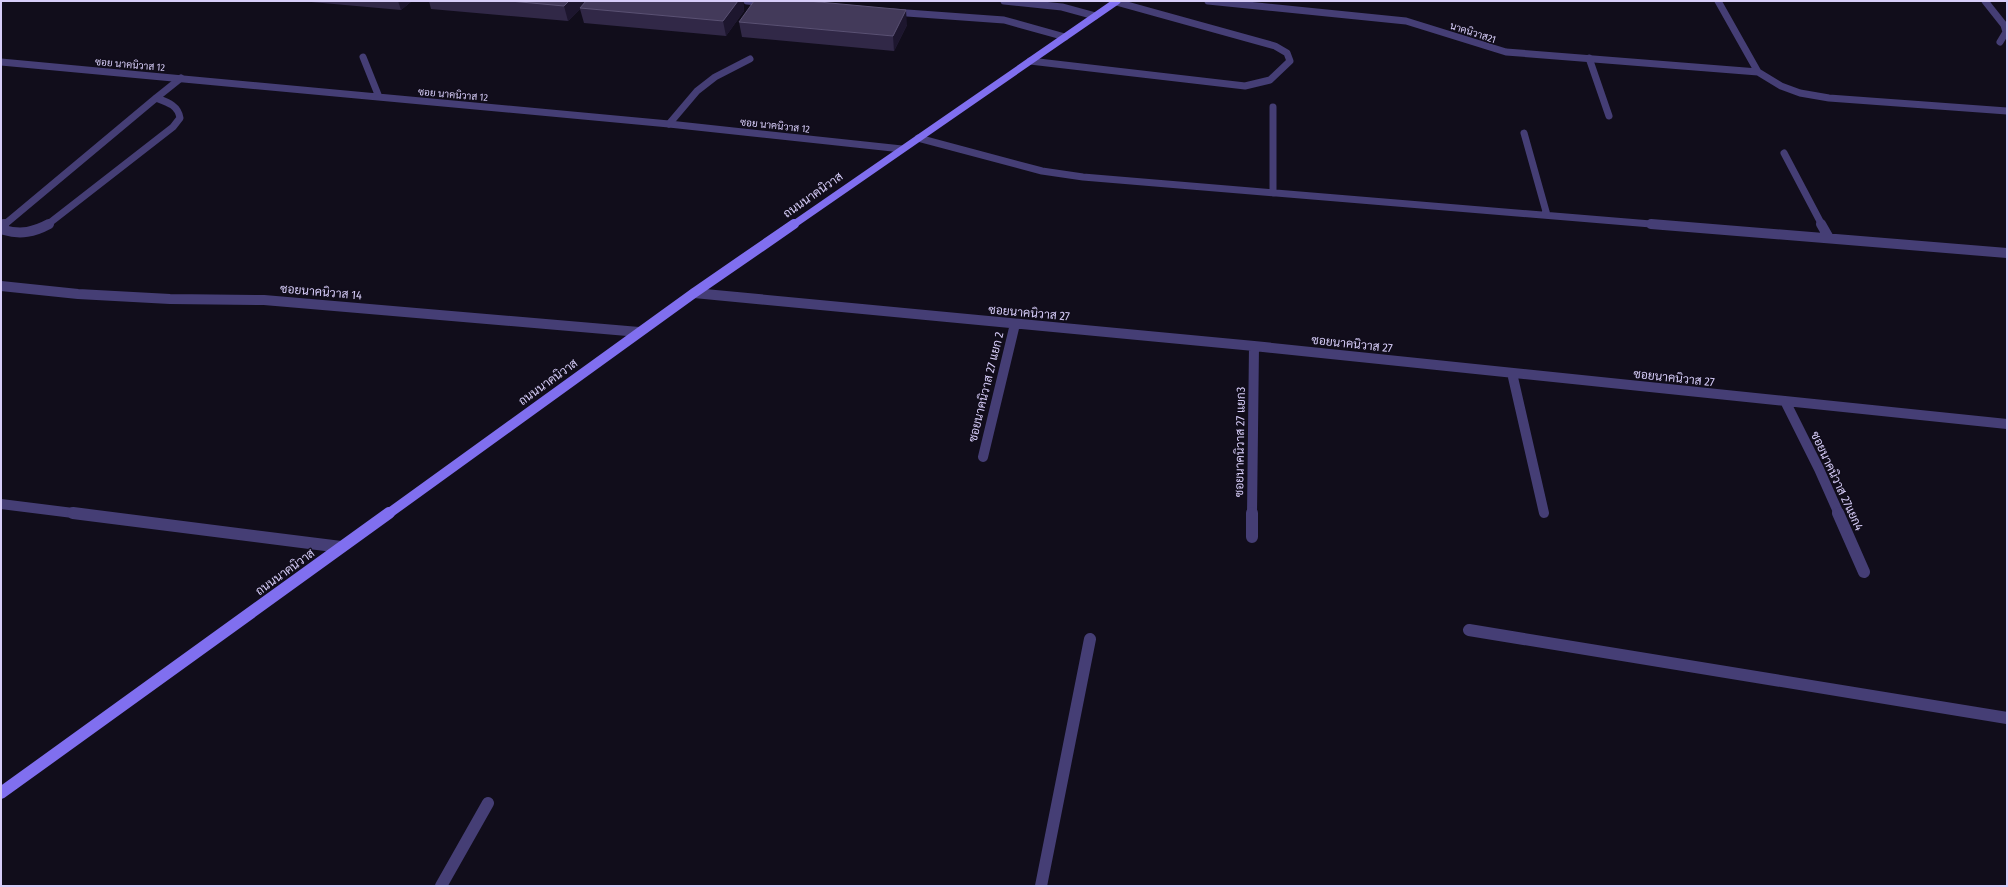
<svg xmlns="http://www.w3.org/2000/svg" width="2008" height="887" viewBox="0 0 2008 887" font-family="'Fira Sans Condensed',Sarabun,sans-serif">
<rect width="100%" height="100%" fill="#110d1b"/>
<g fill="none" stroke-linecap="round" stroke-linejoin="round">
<path stroke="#453e75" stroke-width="7" d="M1004 1 1062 7 1095 16
M1985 1 2004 25 2006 32 2000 42
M1589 58 1609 116
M1030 61 1245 86 1270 80 1290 61 1287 53 1275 46 1116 2
M156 98 181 78
M669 124 697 91 715 77 750 59
M4 225 156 98
M47 225 173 127 180 118C178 105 167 102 156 98"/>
<path stroke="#453e75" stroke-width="10" d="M4 224V230C21 235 34 232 49 224
M1 504 81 514"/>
<path stroke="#453e75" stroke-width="12" d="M73 513 341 547
M441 886 488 803"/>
<path stroke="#453e75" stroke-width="7" d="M747 1 767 3
M1208 1 1406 21 1506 52 1758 72
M1718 1 1758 72 1781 86 1800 93 1829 98 2007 111
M893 12 1004 20 1065 37
M363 57 379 97
M1 62 669 124 902 149
M1273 107V193
M1524 133 1547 215
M918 138 1042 171 1083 177 1663 225
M1784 153 1822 225"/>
<path stroke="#453e75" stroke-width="10" d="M1651 224 2007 253
M1821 224 1829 238
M1 286 78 294 170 299 264 300 639 332
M694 293 1254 346 2007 424
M1512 373 1544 513
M1785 401 1819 469 1839 514
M983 457 1015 324
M1252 514 1254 346"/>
<path stroke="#453e75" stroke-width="12" d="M1838 513 1864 572
M1252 537V513
M1469 630 2007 718
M1041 886 1090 639"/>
<path stroke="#806fef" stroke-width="7" d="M793 225 1117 1"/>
<path stroke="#806fef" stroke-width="10" d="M388 514 694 293 794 224"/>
<path stroke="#806fef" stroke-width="12" d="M1 793 389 513"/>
</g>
<path fill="#312847" d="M300 1H412L401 10Z
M429 1H743L744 11 726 36 584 23 580 9 568 21 431 9Z
M739 22 907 25 894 51 742 37Z"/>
<path fill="#1d162e" d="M398 1H412L401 10Z
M569 1H587L580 8V9L568 21 564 6Z
M738 1H743L744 11 726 36 723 21Z
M906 10 907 25 894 51 893 36Z"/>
<path fill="#433a5a" stroke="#5a5173" d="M510 1H569L564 6Z
M586 1H738L723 21 580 8Z
M754 1H808L906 10 893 36 739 22Z"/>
<g text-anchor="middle" stroke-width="3" stroke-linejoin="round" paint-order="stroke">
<g font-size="10" fill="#d7cdf9" stroke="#110d1b">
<text transform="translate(1473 32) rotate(18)" y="4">นาคนิวาส21</text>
<text transform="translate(130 64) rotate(5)" y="4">ซอย นาคนิวาส 12</text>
<text transform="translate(453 94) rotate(5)" y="4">ซอย นาคนิวาส 12</text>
<text transform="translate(775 125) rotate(6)" y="4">ซอย นาคนิวาส 12</text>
</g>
<g font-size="12" fill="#d7cdf9" stroke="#110d1b">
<text transform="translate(813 195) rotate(-35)" y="4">ถนนนาคนิวาส</text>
<text transform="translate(321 292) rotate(5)" y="4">ซอยนาคนิวาส 14</text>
<text transform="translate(1029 313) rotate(5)" y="4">ซอยนาคนิวาส 27</text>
<text transform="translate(1352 344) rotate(6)" y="4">ซอยนาคนิวาส 27</text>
<text transform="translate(1674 378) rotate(6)" y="4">ซอยนาคนิวาส 27</text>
<text transform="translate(548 382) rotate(-36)" y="4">ถนนนาคนิวาส</text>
<text transform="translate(986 387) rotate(-76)" y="4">ซอยนาคนิวาส 27 แยก 2</text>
<text transform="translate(1240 442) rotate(-89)" y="4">ซอยนาคนิวาส 27 แยก3</text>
<text transform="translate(1837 481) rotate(65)" y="4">ซอยนาคนิวาส 27แยก4</text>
<text transform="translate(285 572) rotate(-36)" y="4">ถนนนาคนิวาส</text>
</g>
</g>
<rect width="2008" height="887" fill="none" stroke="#d7cdf9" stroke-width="4"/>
</svg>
